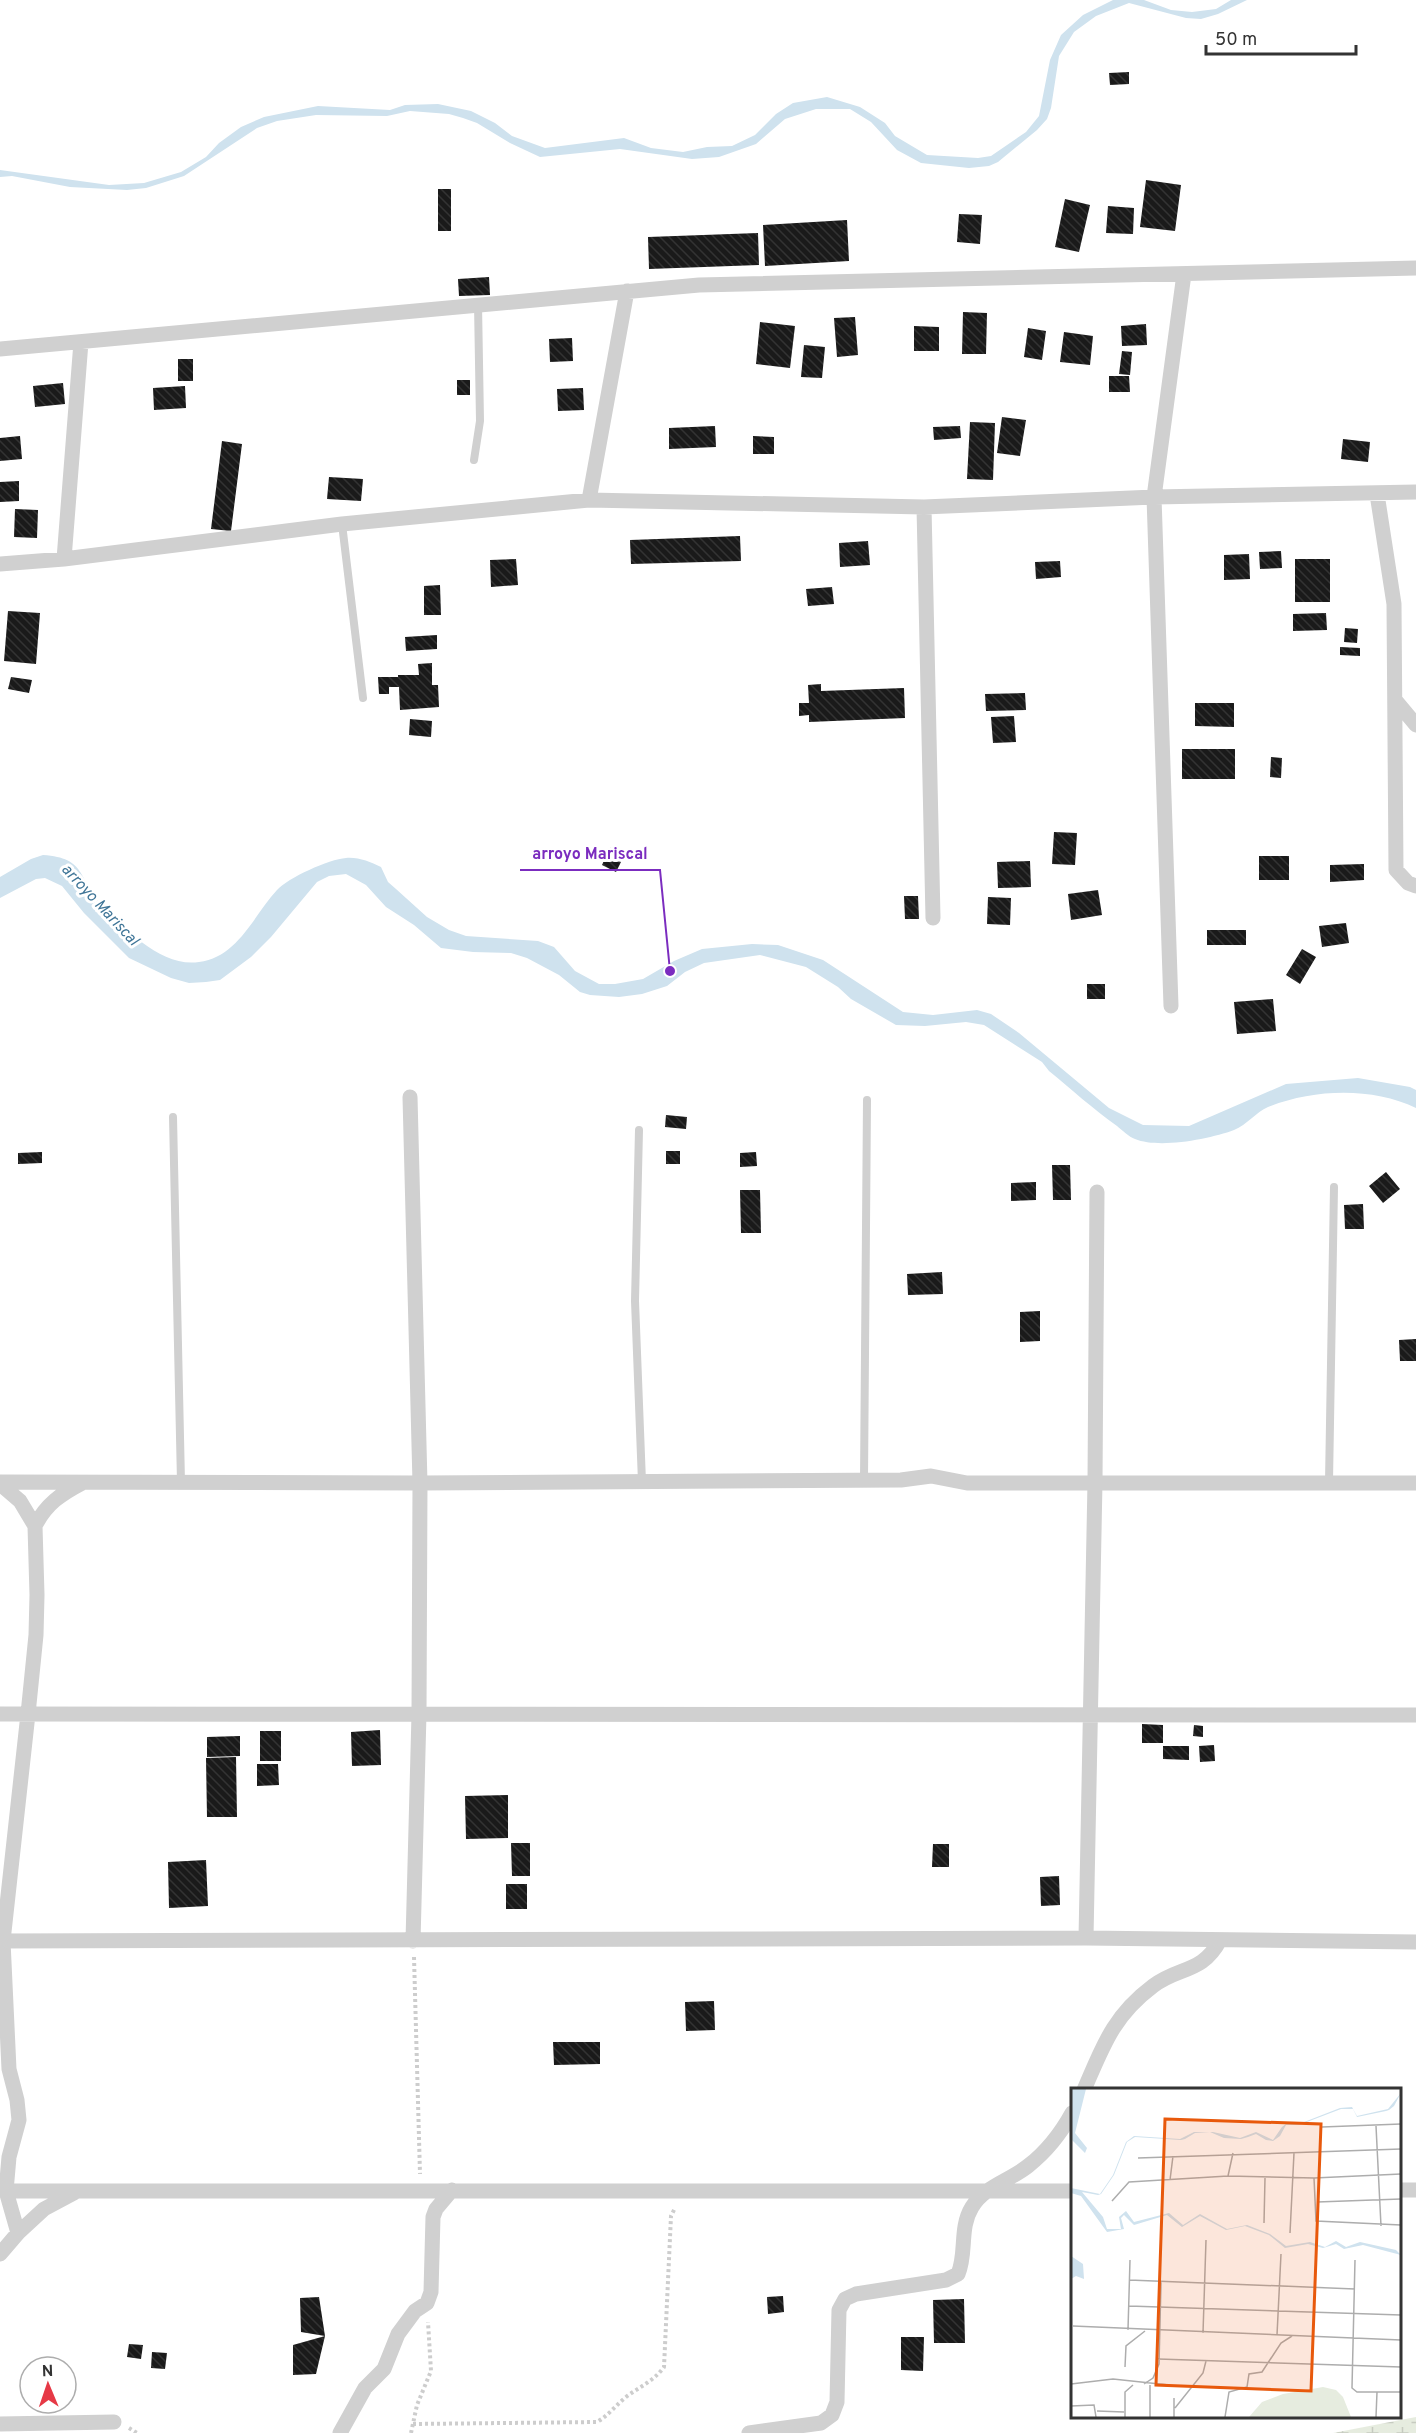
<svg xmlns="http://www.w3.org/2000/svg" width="1416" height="2433" viewBox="0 0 1416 2433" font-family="Overpass,sans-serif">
<defs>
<pattern id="wetland-marsh" width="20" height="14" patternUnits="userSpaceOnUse" patternTransform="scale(1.5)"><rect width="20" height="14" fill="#e6ecdf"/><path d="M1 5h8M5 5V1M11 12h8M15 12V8" fill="none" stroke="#c6cbc0"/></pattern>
<pattern id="building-back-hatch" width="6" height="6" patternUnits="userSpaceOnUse" patternTransform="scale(1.5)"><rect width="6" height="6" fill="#1a1a1a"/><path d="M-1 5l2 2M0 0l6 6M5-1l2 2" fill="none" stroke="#333"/></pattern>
</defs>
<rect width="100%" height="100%" fill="#fff"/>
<path fill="url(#wetland-marsh)" d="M1416 2417V2433H1333Z"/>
<path fill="#cfe2ee" d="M1113 0H1144L1171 10 1192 12 1216 9 1231 0H1247L1218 14 1201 19 1186 18 1129 3 1096 16 1074 32 1059 56 1051 108 1047 119 1037 130 998 162 989 166 969 168 921 163 897 150 871 122 850 109H816L785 119 756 144 719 157 692 159 620 149 540 157 510 143 477 123 463 118 449 114 410 111 387 116 316 115 277 121 257 128 184 176 146 188 127 190 70 187 12 176 0 177V170L109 185 144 183 181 172 206 157 219 143 241 127 264 117 318 106 390 110 405 105 438 104 471 111 495 123 512 136 545 148 624 138 651 148 683 152 707 147 732 146 755 135 776 114 793 103 827 97 860 107 885 123 895 136 927 155 978 158 991 156 1026 132 1039 116 1050 60 1061 35 1083 15Z
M43 855C87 858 77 878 101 904 124 929 163 968 199 962 238 957 253 916 277 890 288 878 329 859 346 858 359 857 370 862 381 867L388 882 396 889 427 917 449 930 466 936 538 941 554 947 575 971 599 984H615L643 979 674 961 702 949 752 944 778 945 823 960 903 1012 933 1015 977 1010 991 1014 1019 1033 1109 1108 1143 1125 1189 1126 1286 1084 1358 1078 1410 1087 1416 1090V1108C1372 1087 1314 1089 1268 1107 1256 1112 1247 1125 1234 1130 1210 1139 1159 1149 1135 1139 1129 1137 1122 1130 1117 1126 1093 1109 1071 1089 1049 1071L1042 1062 984 1025 966 1022 925 1026 896 1025 851 999 838 987 806 967 760 955 704 963 685 972 667 986 642 994 619 997 590 995 580 992 559 975 527 958 511 953 473 952 441 948 414 925 386 907 366 885 346 874 329 876 317 882 271 937 251 957 220 980 206 982 189 983 171 978 129 958 84 913 62 886 45 878 36 879 0 898V877L31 859Z"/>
<path fill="url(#building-back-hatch)" d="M1129 72V84L1110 85 1109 73Z
M1146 180 1181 185 1175 231 1140 227Z
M438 189H451V231H438Z
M1065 199 1090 205 1079 252 1055 247Z
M1108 206 1134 208 1133 234 1106 233Z
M959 214 982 215 980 244 957 242Z
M847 220 849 261 765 266 763 225Z
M758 233 759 265 649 269 648 237Z
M489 277 490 295 459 296 458 279Z
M963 312 987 313 986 354H962Z
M855 317 858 355 837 357 834 318Z
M760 322 795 326 790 368 756 364Z
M1146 324 1147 345 1122 346 1121 326Z
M914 326 939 327V351H914Z
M1028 328 1046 331 1042 360 1024 357Z
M1064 332 1093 336 1090 365 1060 362Z
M572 338 573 361 550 362 549 339Z
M804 345 825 347 822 378 801 377Z
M1122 351 1132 352 1130 375 1119 374Z
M178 359H193V381H178Z
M1109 376H1129L1130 392H1109Z
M457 380H470V395H457Z
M63 383 65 404 35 407 33 386Z
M185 386 186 408 154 410 153 388Z
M583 388 584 410 558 411 557 389Z
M1002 417 1026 420 1020 456 997 453Z
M970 422 995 423 993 480 967 479Z
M715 426 716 447 669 449V428Z
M960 426 961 438 934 440 933 427Z
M20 436 22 459 0 461V438Z
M753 436 774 437V454H753Z
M1343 439 1370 442 1368 462 1341 459Z
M222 441 242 444 231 531 211 529Z
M329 477 363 479 361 501 327 499Z
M19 481V501L0 502V482Z
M15 509 38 510 37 538 14 537Z
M740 536 741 561 631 564 630 540Z
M868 541 870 565 840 567 839 543Z
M1281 551 1282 568 1260 569 1259 552Z
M1249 554 1250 579 1224 580V555Z
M516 559 518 585 491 587 490 560Z
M1295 559H1330V602H1295Z
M1060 561 1061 577 1036 579 1035 562Z
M440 585 441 615H424V586Z
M832 587 834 604 808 606 806 589Z
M8 611 40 613 36 664 4 661Z
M1326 613 1327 630 1293 631V614Z
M1345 628 1358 629 1357 643 1344 642Z
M437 635V649L406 651 405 637Z
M1340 647 1360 648V656L1340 655Z
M432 663V685H438L439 707 400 710 399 687H389V694H379L378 677H398V675H419L418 664Z
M11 677 32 680 29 693 8 689Z
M821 684V691L904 688 905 718 809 722V715L799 716V703H809L808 685Z
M1025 693 1026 710 986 711 985 694Z
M1195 703H1234V727L1195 726Z
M1014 716 1016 742 993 743 991 717Z
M410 719 432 721 431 737 409 735Z
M1182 749H1235V779H1182Z
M1271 757 1282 758 1281 778 1270 777Z
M1054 832 1077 833 1075 865 1052 864Z
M610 847 625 854 616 872 602 865Z
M1259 856H1289V880H1259Z
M1030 861 1031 887 998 888 997 862Z
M1364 864V880L1330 882V865Z
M1098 890 1102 915 1071 920 1068 894Z
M904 896H918L919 919H905Z
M988 897 1011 898 1010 925 987 924Z
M1346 923 1349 943 1322 947 1319 926Z
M1207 930H1246V945H1207Z
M1302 949 1316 957 1300 984 1286 975Z
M1087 984H1105V999H1087Z
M1273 999 1276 1031 1237 1034 1234 1002Z
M666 1115 687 1117 686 1129 665 1127Z
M666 1151H680V1164H666Z
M42 1152V1163L18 1164V1153Z
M756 1152 757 1166 740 1167V1153Z
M1052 1165H1070L1071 1200H1053Z
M1386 1172 1400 1189 1383 1203 1369 1186Z
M1036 1182V1200L1011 1201V1183Z
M740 1190H760L761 1233H741Z
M1363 1204 1364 1229H1345L1344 1205Z
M942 1272 943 1294 908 1295 907 1274Z
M1040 1311V1341L1020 1342V1312Z
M1416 1339V1361H1400L1399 1340Z
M1142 1724 1163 1725V1743H1142Z
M1194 1725 1203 1726V1737L1193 1736Z
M380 1730 381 1765 352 1766 351 1732Z
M260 1731H281V1761H260Z
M240 1736V1756L207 1757V1737Z
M1214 1745 1215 1761 1200 1762 1199 1746Z
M1163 1746H1189V1760L1163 1759Z
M236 1757 237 1817H207L206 1758Z
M257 1764H278L279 1785 257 1786Z
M508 1795V1838L466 1839 465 1796Z
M511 1843H530V1876H512Z
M933 1844H949V1867H932Z
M206 1860 208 1906 169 1908 168 1862Z
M1059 1876 1060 1905 1041 1906 1040 1877Z
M506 1884H527V1909H506Z
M714 2001 715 2030 686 2031 685 2002Z
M553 2042H600V2064L554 2065Z
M783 2296 784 2312 768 2314 767 2297Z
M319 2297 325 2336 301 2332 300 2298Z
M964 2299 965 2343H934L933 2300Z
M325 2336 316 2374 293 2375V2345Z
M901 2337H924L923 2371 901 2370Z
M129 2344 143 2345 141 2359 127 2357Z
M152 2352 167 2353 165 2369 151 2368Z"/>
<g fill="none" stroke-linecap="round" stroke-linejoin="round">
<path stroke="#cdcdcd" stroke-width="4" stroke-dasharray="3 3" stroke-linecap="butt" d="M414 1957 420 2174
M413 2424 597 2422C609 2415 616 2405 626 2397 639 2387 654 2381 664 2367L671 2216 675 2208
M129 2428 137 2433
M411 2433 417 2405 431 2371 428 2322"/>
<path stroke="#d0d0d0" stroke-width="8" d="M474 460 480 421 478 304
M342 524 363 698
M173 1117 181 1482
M639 1130 635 1301 642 1482
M864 1480 867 1100
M1329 1482 1334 1187"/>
<path stroke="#d0d0d0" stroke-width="15" d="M0 349 699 285 1416 268
M1377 494 1394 604 1396 870 1408 883 1416 886
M589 500 627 291
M924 507 933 918
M64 559 81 342
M0 564 64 559 342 524 589 500 924 507 1154 497 1416 492
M1396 701 1416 725
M1171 1006 1154 497 1184 274
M410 1097 420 1483 419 1714 413 1941
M0 1482 420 1483 901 1480 931 1476 967 1483H1416
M0 1484 20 1501 35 1526 37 1595 36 1635 28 1714 3 1941 9 2069 17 2100 19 2120 9 2157 6 2191 18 2233 0 2254
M35 1526C46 1504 61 1494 82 1483
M0 1714 1416 1715
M1086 1938 1095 1482 1097 1192
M0 1941 1086 1938 1416 1942
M1084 2090C1103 2046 1113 2016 1153 1986 1179 1966 1202 1974 1220 1940
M1400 2190H1416
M6 2191H1072
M18 2233 44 2209 74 2193
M0 2424 114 2422
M340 2433 365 2388 384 2369 398 2334 415 2311 427 2303 431 2292 433 2217 436 2209 452 2190
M749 2433 821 2423 832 2415 837 2402 839 2310 845 2299 856 2294 946 2280 958 2274C967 2253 959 2228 972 2207 985 2186 1009 2181 1028 2166 1046 2152 1061 2133 1072 2113"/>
</g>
<g text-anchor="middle" stroke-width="6" stroke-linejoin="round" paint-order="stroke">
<g font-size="16" font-style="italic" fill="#3f7597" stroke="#fff">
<text transform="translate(101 904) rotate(47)" y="6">arroyo Mariscal</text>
</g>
</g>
<g transform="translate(1071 2088)">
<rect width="330" height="330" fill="#fff"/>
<path d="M252 299 265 302 272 309 280 329H178L191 314 212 306Z" fill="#e6ecdf"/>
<path d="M0 1H15L4 45 16 60 14 65 0 51ZM330 5 323 18 318 22 315 23 286 29 282 21H270L228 37H215L209 48 202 53 195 52 185 46 177 49 170 51 153 50 139 44 124 45 114 51 110 52 64 49 56 54 43 87 30 106 27 107 11 104 32 129 36 141H50L48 129 55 123 63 134 98 125 112 137 129 126 156 141 176 137 199 146 215 158 239 154 254 159 265 153 275 159 289 154 325 162 330 167 292 157 273 161 265 156 252 160 237 156 214 160 198 147 174 138 155 142 129 128 111 139 96 127 63 137 53 127 50 130 53 141 36 144 10 108 0 105V100L29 106 42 87 55 54 63 48 109 51 123 44H142L169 50 185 44 202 52 211 39 216 35 228 36 269 20 281 19 286 28 317 21ZM0 168 12 176 13 191 5 188 0 191Z" fill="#cfe2ee"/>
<path fill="none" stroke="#adadad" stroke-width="1.5" d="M305 38 310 138M251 39 330 36M67 70 330 61M157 88 162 65M243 90 245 133 330 137M99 92 102 68M41 113 58 94 157 88 243 90 330 86M246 114 330 111M193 135 194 90M219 145 223 65M284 172 281 300 286 304H330M58 192 284 201M58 218 330 227M2 238 330 252M57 242 59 172M132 245 135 152M206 247 210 166M87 271 330 279M54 279 55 258 74 243M0 296 42 291 98 297M73 296 82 290 88 276 90 194M0 318 23 317 25 329M104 320 132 285 135 273M26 323 53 324M54 329V304L62 297M79 329V297M103 329V310M154 329 158 304 176 299 178 286 191 284 210 255 221 248M305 329 306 304"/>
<path fill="#e8590c" fill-opacity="0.15" stroke="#e8590c" stroke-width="3" d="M94 31 250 36 240 303 85 297Z"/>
<rect width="330" height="330" fill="none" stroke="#333" stroke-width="3"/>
</g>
<path fill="none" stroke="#7b2cbf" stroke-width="2" d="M670 971L660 870H520"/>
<circle fill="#7b2cbf" stroke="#fff" stroke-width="2" cx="670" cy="971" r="6"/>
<g font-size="16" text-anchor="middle" font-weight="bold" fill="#7b2cbf" stroke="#fff" stroke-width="6" stroke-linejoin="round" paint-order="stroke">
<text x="590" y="859">arroyo Mariscal</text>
</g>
<g transform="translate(48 2385) rotate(358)"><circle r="28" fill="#ffffff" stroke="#adadad" stroke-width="1.5"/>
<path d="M0-4.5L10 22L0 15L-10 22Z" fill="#e63946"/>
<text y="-9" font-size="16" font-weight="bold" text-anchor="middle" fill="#333333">N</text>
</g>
<path d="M1206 45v9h150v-9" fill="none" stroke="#333333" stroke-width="3"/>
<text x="1215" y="45" font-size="18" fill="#333333" stroke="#ffffff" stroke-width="4.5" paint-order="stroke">50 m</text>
</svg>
